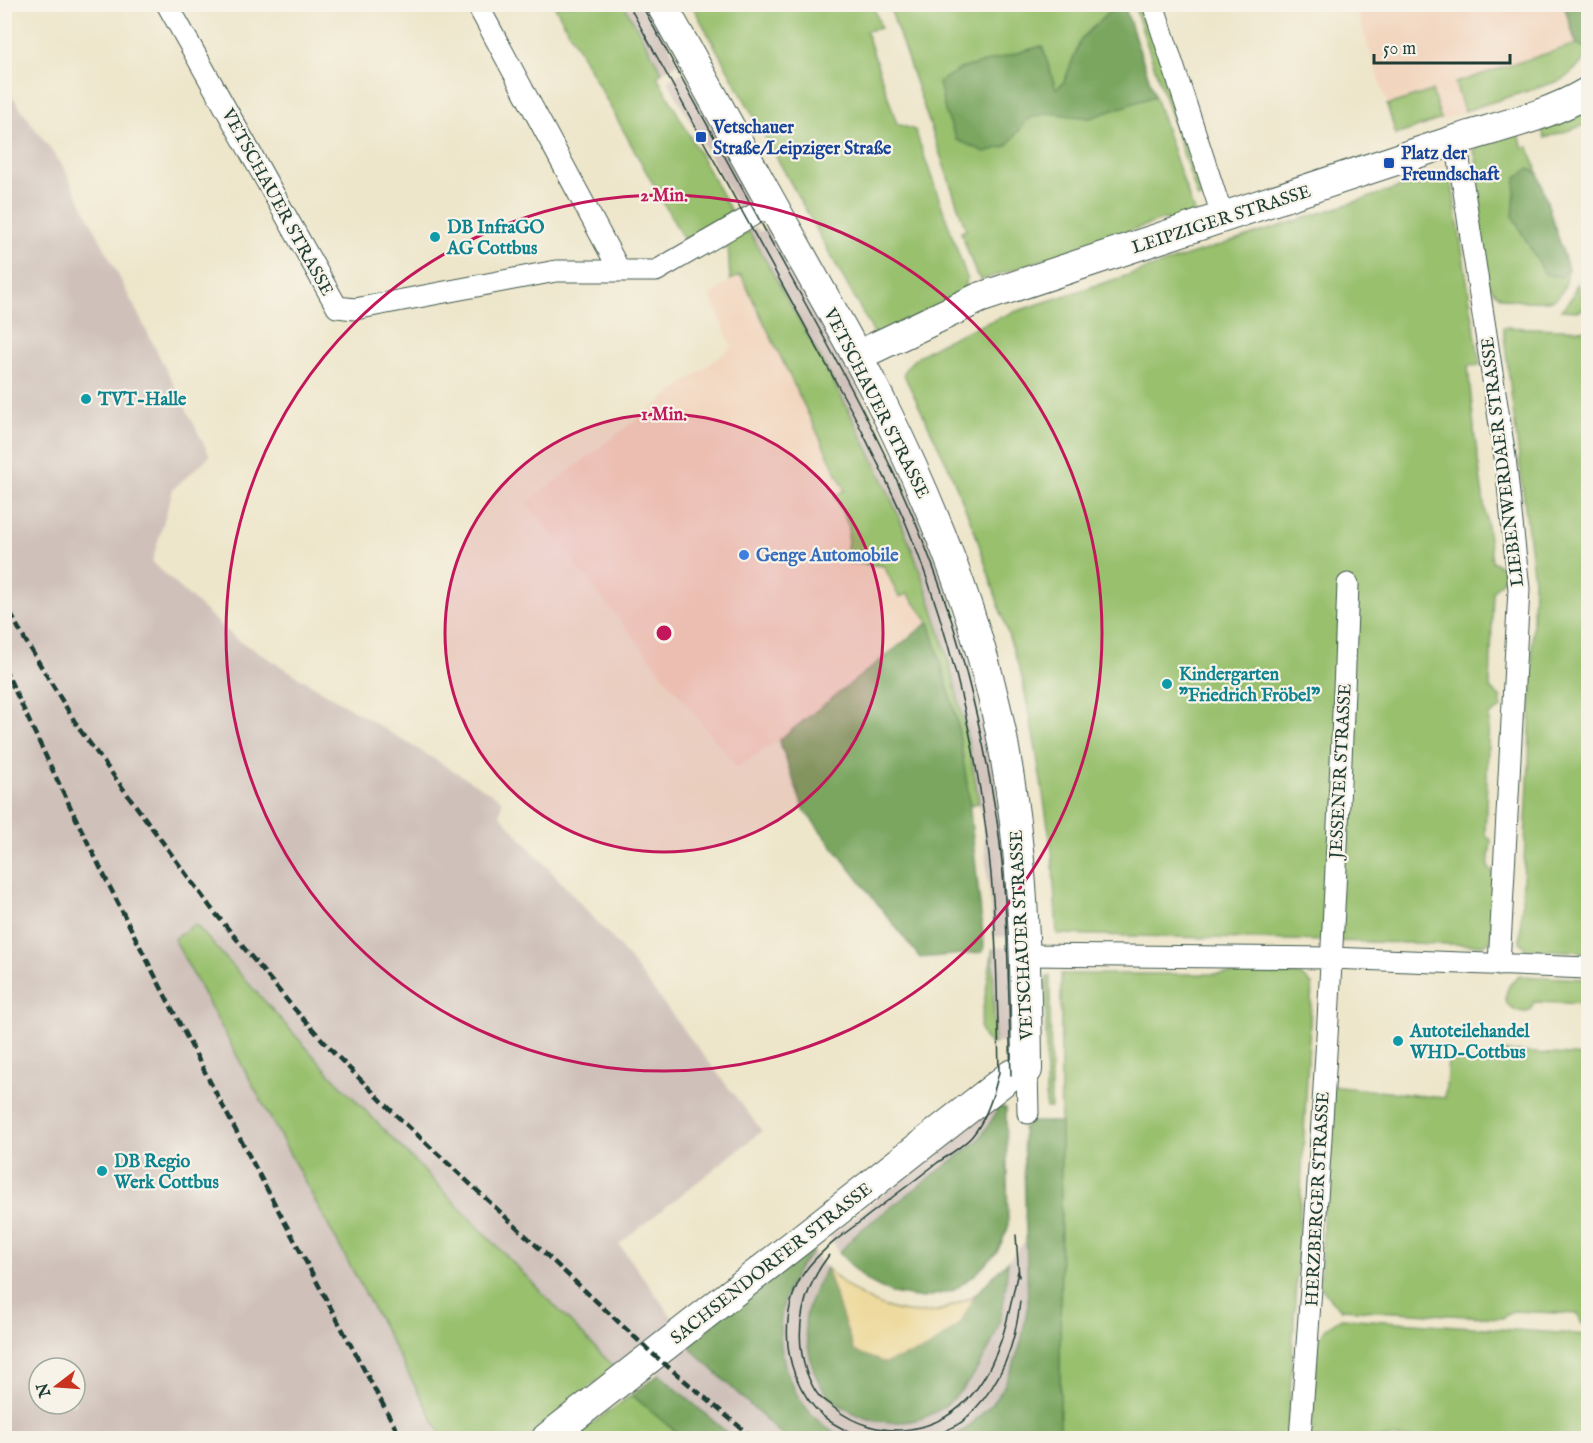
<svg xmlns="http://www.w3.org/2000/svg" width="1593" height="1443" viewBox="0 0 1593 1443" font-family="'IM FELL English',serif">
<rect width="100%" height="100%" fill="#f7f3e8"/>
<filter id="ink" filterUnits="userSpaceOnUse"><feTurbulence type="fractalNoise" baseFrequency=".0167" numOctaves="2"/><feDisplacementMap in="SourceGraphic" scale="12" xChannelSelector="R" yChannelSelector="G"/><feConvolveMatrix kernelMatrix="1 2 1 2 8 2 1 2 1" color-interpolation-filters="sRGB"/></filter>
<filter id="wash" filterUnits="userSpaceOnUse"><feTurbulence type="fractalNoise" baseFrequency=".008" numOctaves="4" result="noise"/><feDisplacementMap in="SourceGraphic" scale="24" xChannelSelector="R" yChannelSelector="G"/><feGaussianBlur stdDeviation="1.35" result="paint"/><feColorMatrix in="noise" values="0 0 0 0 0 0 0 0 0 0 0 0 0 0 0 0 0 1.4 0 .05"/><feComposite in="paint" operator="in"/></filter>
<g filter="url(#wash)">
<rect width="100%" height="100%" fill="#eee6cb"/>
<path fill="#f2d5be" d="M1355 5H1588V54L1561 81 1397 135Z
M741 275 845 491 835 496 849 527 846 562 884 566 899 596 908 594 929 622 779 740 737 768 527 503 732 347 710 296 730 280Z"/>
<path fill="#cfc1ba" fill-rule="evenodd" d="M624 5H650L678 64 662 72Z
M682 73 750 194 738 208 668 81Z
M4 82 11 95 64 168 210 456 173 489 152 562 236 639 502 800 500 815 620 947 762 1131 619 1244 675 1321 668 1326 785 1438H733L637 1354 614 1367 331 1075 195 924 174 939 443 1438H5ZM39 1368H75V1404H39Z
M756 227 759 232 769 227 898 463 959 621 995 762 1014 936 993 937 983 826 963 716 939 626 903 528 851 416 749 231Z
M1015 947 1013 1040 994 1044 993 948Z
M997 1106 995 1115 978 1141 857 1233 839 1253 830 1236 966 1129 978 1111Z
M1025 1241 1028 1305 1021 1343 1013 1366 1002 1390 990 1406 966 1429 948 1438H844L835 1434 814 1417 801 1402 790 1382 784 1365 780 1340 781 1315 788 1286 803 1262 813 1252 826 1268 813 1294 805 1323 810 1361 870 1420 884 1423H903L934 1412 972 1378 999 1321 1008 1261Z"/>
<path fill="#98c06d" stroke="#5c7e50" stroke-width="1.5" d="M554 5H624L662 72 657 76 732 213 684 240Z
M692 5H873L881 28 866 31 897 124 915 130 967 278 964 295 875 335Z
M889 5H1124L1195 215 1176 223 1165 219 982 280 976 274 961 232 966 230Z
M1134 5H1143L1206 196 1198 198Z
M1564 5H1588V54L1578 67 1562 80 1464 111 1455 83 1576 44Z
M1432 91 1441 119 1396 135 1387 105Z
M1588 106V124L1545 138 1541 128Z
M1518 131 1523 148 1529 147 1568 269C1567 280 1565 292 1555 299 1548 303 1512 301 1504 298 1496 295 1491 288 1487 282L1468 170 1477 163 1474 151 1480 144Z
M1450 171 1480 365 1468 366 1475 438 1492 561 1503 568 1504 579 1493 591 1490 688 1501 698V708L1489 716 1485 835 1491 840 1488 867 1493 873 1492 939 1484 945 1057 934 1052 851 1036 750 1022 677 975 532 947 464 904 375C903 353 994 320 1014 312Z
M749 231C803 328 861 424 903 527 939 615 964 709 979 803L970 805 957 721 929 622 908 594 899 597 884 566 846 562 849 527 835 496 845 490 741 275 730 280 728 243Z
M1577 283 1585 304 1584 309 1578 311 1561 310 1572 297Z
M1503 327 1588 330V952L1526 949 1520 942 1529 763 1534 580Z
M195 924 331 1075 614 1367 528 1438H443L174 939Z
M993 948 994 1044C985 1041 982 1036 980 1027Z
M1061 974H1299L1312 984 1288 1433 1286 1438H1060Z
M1050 976 1051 1108H1046V978Z
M1520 976 1588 979V1004L1534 1002 1530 1011C1521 1014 1514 1010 1507 1004 1504 991 1509 983 1520 976Z
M1500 1051 1588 1056V1324H1582L1578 1314 1513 1311 1502 1318 1341 1309 1330 1299 1320 1285 1330 1086 1445 1098 1448 1060 1491 1064Z
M1341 1318 1588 1335V1438H1311L1318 1340 1326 1328Z
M632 1395 683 1438H572Z"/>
<path fill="#7aa660" stroke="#4c724a" stroke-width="1.5" d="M1112 5H1124L1155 96 1090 118 1047 113 1028 119 1007 146 985 152 957 140 945 111 939 82 960 69 1042 46 1056 89 1064 82 1081 39 1113 8Z
M1564 5H1588V49L1577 44Z
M1529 169 1538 173 1568 269 1561 277 1545 274 1513 217 1516 177Z
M929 622 957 721 968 791 984 944 983 952 920 958 804 810 779 740Z
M997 1106 1006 1108 1008 1228 997 1252 977 1273 954 1290 923 1298 891 1293 866 1280 839 1253 857 1233 978 1141 995 1115Z
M1030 1122H1061L1060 1438H948L966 1429 990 1406 1002 1390 1013 1366 1021 1343 1028 1305 1023 1128Z
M805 1249 813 1252C758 1305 775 1406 844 1438H785L686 1344Z
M1008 1261C1006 1281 1005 1302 1000 1320 992 1349 974 1378 953 1399 919 1433 858 1429 826 1392 815 1380 811 1362 808 1346 807 1339 805 1330 805 1323 807 1304 817 1285 826 1268L854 1351 927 1349 960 1324 975 1295Z
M659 1374 733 1438H683L632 1395Z"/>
<path fill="#eeda9e" stroke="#868c69" stroke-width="1.5" d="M826 1268C855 1296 889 1317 932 1312 946 1311 962 1301 975 1295L960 1324 927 1349 885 1363 854 1351Z"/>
</g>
<g filter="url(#ink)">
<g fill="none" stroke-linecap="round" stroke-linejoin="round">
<g stroke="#3e564b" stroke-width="23">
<path id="street" d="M167 4 337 307 355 309 556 271H620
M477 4 620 271H656L772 204
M1153 4 1223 218
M1456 140 1505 457 1519 589 1499 965
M1026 955 1331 958 1588 968
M1027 1070 1028 1113
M1300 1438C1322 1154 1338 869 1348 584"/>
</g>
<g stroke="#3e564b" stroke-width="32">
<path id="secondary" d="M857 356 979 298 1456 140C1501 126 1548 116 1588 92
M547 1438 1011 1075 1027 1070C1026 949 1023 828 996 709 972 605 931 503 884 408 855 349 821 293 790 236 746 159 705 81 661 4"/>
</g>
<use href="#street" stroke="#fff" stroke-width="21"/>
<use href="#secondary" stroke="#fff" stroke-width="30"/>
<path stroke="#1f3d34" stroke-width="1.5" d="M628 4 854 415C872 452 891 488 907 526 946 621 971 722 985 823 997 906 997 990 999 1072 994 1094 987 1118 973 1135 964 1146 948 1155 937 1163 913 1182 888 1200 864 1219 845 1233 824 1248 809 1266 785 1295 782 1341 795 1375 810 1411 830 1427 867 1438
M641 4C692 97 743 190 794 283 863 407 930 530 965 668 978 718 989 769 997 821 1009 902 1008 992 1011 1075
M1016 1235 1019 1277
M829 1255C803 1289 793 1330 806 1371 809 1379 813 1389 819 1396 822 1400 829 1403 833 1407 877 1443 940 1436 975 1391 1002 1356 1009 1313 1018 1271
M927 1438C938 1434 950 1430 960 1423 965 1420 970 1414 974 1410 1003 1380 1016 1342 1020 1301"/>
<path stroke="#1f3d34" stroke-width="4.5" stroke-dasharray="9 4.5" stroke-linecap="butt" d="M4 601 22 635 80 730 211 908 291 1005 336 1055 396 1115 654 1355 753 1438
M4 667C125 930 264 1184 401 1438
M4 1438H5"/>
</g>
</g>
<circle cx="664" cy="633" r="219" fill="#c2185b" fill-opacity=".12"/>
<g fill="none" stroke="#c2185b" stroke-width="3">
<circle cx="664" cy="633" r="219"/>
<circle cx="664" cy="633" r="438"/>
</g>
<g fill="#1a4fb4" stroke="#f7f3e8" stroke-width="2">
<rect x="695" y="131" width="12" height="12" rx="3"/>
<rect x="1383" y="157" width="12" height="12" rx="3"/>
</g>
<g fill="#0f9aa8" stroke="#f7f3e8" stroke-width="2">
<circle cx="435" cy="237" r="6"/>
<circle cx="86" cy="399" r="6"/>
<circle cx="1167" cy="684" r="6"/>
<circle cx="1398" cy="1041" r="6"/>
<circle cx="102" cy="1171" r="6"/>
</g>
<circle fill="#3f7fe0" stroke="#f7f3e8" stroke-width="2" cx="744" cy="555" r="6"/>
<g text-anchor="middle" stroke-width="4.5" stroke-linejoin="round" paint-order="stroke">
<g font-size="18" font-weight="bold" fill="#164399" stroke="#f7f3e8" text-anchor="start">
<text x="713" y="133">Vetschauer<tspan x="713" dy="21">Straße/Leipziger Straße</tspan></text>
<text x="1401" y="159">Platz der<tspan x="1401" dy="21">Freundschaft</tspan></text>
</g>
<g font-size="18" fill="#1f3d34" stroke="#f7f3e8">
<text transform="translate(278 202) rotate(61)" y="6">VETSCHAUER STRASSE</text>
<text transform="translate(1221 219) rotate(-18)" y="6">LEIPZIGER STRASSE</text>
<text transform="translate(877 403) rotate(63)" y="6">VETSCHAUER STRASSE</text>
<text transform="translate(1502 462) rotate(-97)" y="6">LIEBENWERDAER STRASSE</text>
<text transform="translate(1340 771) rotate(-87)" y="6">JESSENER STRASSE</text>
<text transform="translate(1021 935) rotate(-93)" y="6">VETSCHAUER STRASSE</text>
<text transform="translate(1317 1199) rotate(-87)" y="6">HERZBERGER STRASSE</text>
<text transform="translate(771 1263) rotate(-38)" y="6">SACHSENDORFER STRASSE</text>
</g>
<g font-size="18" font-weight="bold" fill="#0d838f" stroke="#f7f3e8" text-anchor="start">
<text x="447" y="233">DB InfraGO<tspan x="447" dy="21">AG Cottbus</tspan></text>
<text x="98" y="405">TVT-Halle</text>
<text x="1179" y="680">Kindergarten<tspan x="1179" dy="21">"Friedrich Fröbel"</tspan></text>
<text x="1410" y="1037">Autoteilehandel<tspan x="1410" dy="21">WHD-Cottbus</tspan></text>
<text x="114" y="1167">DB Regio<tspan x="114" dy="21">Werk Cottbus</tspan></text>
</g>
<g font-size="18" font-weight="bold" fill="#366cbe" stroke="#f7f3e8" text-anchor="start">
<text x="756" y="561">Genge Automobile</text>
</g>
</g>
<circle cx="664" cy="633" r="9" fill="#c2185b" stroke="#f7f3e8" stroke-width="3"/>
<g font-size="18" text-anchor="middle" font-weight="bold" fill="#c2185b" stroke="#f7f3e8" stroke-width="4.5" stroke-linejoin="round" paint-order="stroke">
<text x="664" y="201">2 Min.</text>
<text x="664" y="420">1 Min.</text>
</g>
<rect width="1593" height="1443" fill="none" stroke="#f7f3e8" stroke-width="24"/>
<g transform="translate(57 1386) rotate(253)"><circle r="28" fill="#f7f3e8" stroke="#a1aaa0" stroke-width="1.5"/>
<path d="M0-4.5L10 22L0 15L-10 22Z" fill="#c8321e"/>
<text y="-9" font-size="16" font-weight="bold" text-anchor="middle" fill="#1f3d34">N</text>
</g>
<path d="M1374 54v9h136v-9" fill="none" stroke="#1f3d34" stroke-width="3"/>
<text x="1383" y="54" font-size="18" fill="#1f3d34" stroke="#f7f3e8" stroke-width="4.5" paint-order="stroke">50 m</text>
</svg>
